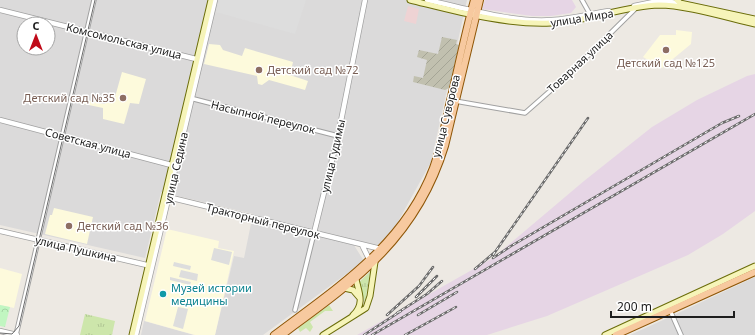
<svg xmlns="http://www.w3.org/2000/svg" width="755" height="335" viewBox="0 0 755 335" font-family="'Noto Sans',sans-serif">
<defs>
<pattern id="construction-furrows" width="10" height="10" patternUnits="userSpaceOnUse"><rect width="10" height="10" fill="#c1c0af"/><path d="M-1 1l2-2M0 10L10 0M9 11l2-2" fill="none" stroke="#a5a596"/></pattern>
<pattern id="grass-tufts" width="24" height="20" patternUnits="userSpaceOnUse"><rect width="24" height="20" fill="#cde6ab"/><path d="M3 7l-1-3M5 7V3M7 7l1-3M15 17l-1-3M17 17v-4M19 17l1-3" fill="none" stroke="#b0c593"/></pattern>
<pattern id="park-crowns" width="20" height="18" patternUnits="userSpaceOnUse"><rect width="20" height="18" fill="#c1f6c1"/><path d="M2 6a3 3 0 1 1 6 0M12 15a3 3 0 1 1 6 0" fill="none" stroke="#a5d2a5"/></pattern>
</defs>
<rect width="100%" height="100%" fill="#ede9e3"/>
<path fill="#dbdada" fill-rule="evenodd" d="M0 0H467L431 162 395 227 378 245 350 239 364 261 263 335H215L234 256 244 258 253 214 161 192 145 258 0 225ZM24 24H48V48H24Z
M755 277V335H630L674 315Z
M144 321 194 335H141Z"/>
<path fill="#eed3d4" d="M408 6 419 9 416 24 404 21Z"/>
<path fill="#e6d5e5" d="M485 0H572L576 7 571 13 551 16H532L482 9Z
M755 74V211L723 234 688 255 547 316 487 335H357L493 258 584 181 652 127 697 100 747 76Z"/>
<path fill="#fdfadc" d="M676 30 692 32 691 44 662 68 643 57 660 35H676Z
M209 44 220 45 223 50 242 56 245 48 293 62 290 75 308 81 305 90 269 80 262 85 258 84 257 76 204 64Z
M122 72 146 79 139 104 130 103 124 124 103 119V108L79 103 80 99 105 104 107 95 115 97Z
M54 208 93 217 87 244 45 234 50 215H52Z
M167 229 219 241 218 248 234 251 215 335H195L145 321Z
M0 268 22 274 14 308 0 305Z"/>
<path fill="url(#construction-furrows)" d="M442 37 457 40 456 44 459 45 449 88 445 90 413 82 414 76 423 78 427 60 417 57 419 50 438 54Z"/>
<path fill="url(#grass-tufts)" d="M370 272 365 303 359 282Z
M329 305 333 311H325L310 322 313 327 310 332 306 328 300 332 298 328Z
M85 314 115 321 112 335H80Z"/>
<path fill="url(#park-crowns)" d="M0 305 10 307 5 327 0 326Z"/>
<path fill="#ddd" d="M219 0H306L295 34 216 12Z
M214 248 232 252 229 265 211 260Z
M174 262 191 266 190 270 173 266Z
M181 270 198 274 197 281 179 277Z
M170 277 191 282 190 285 170 280Z
M178 307 188 309 183 329 173 326Z"/>
<g fill="none" stroke-linecap="round" stroke-linejoin="round">
<g stroke="#a1a1a1" stroke-width="5.5">
<path id="minor" d="M582 0 591 16
M190 98 338 136
M455 101 525 113 566 77 635 9
M295 310 314 233
M670 310 681 335
M16 335 94 0"/>
</g>
<g stroke="#a1a1a1" stroke-width="6">
<path id="tertiary" d="M427 0C465 8 513 23 552 20 571 19 590 14 609 11
M634 6 658 1 680 3
M0 10 200 60
M0 120 175 166
M168 197 381 249
M0 231 151 266
M314 233 338 136 365 0
M362 245 370 261
M0 331 17 335
M136 335 215 0"/>
</g>
<g stroke="#6b6d0a" stroke-width="7">
<path id="secondary" d="M410 0C455 11 504 25 551 23 587 22 623 6 659 5 685 5 728 18 755 24
M677 0 680 3 755 19
M344 288 353 290 359 297
M353 315C366 303 358 291 355 275
M132 335 211 0
M323 335 366 308 370 296 375 262
M605 335 755 266"/>
</g>
<g stroke="#8e5607" stroke-width="8">
<path id="primary" d="M274 335C336 288 404 245 433 168 441 146 445 123 450 101 458 67 465 33 474 0
M282 335C356 281 417 238 445 146L480 0
M616 335 755 272"/>
</g>
<use href="#minor" stroke="#fff" stroke-width="3.5"/>
<use href="#tertiary" stroke="#fff" stroke-width="4.5"/>
<use href="#secondary" stroke="#f6f4b9" stroke-width="5"/>
<use href="#primary" stroke="#f7c99f" stroke-width="6"/>
<path stroke="#6b6b6b" stroke-width="1" d="M0 333 12 334 19 326 95 0"/>
<g stroke="#6b6b6b" stroke-width="2.5">
<path id="rail" d="M493 255 588 118
M493 258 511 246 722 123 739 116
M475 269 495 252
M416 297 437 276
M397 313 427 294 442 281
M387 315 419 286 433 267
M418 315 457 292
M364 335 401 311
M372 335 755 114
M405 335 456 307"/>
</g>
<use href="#rail" stroke="#fff" stroke-width="1" stroke-dasharray="3" stroke-linecap="butt"/>
</g>
<g fill="#8d6e63" stroke="#fff" stroke-width="1.5">
<circle cx="666" cy="50" r="4"/>
<circle cx="259" cy="70" r="4"/>
<circle cx="123" cy="98" r="4"/>
<circle cx="69" cy="226" r="4"/>
</g>
<circle fill="#0f9aa8" stroke="#fff" stroke-width="1.5" cx="163" cy="294" r="4"/>
<g text-anchor="middle" stroke-width="3" stroke-linejoin="round" paint-order="stroke">
<g font-size="11" fill="#1d1d1d" stroke="#fff">
<text transform="translate(582 18) rotate(-9)" y="4">улица Мира</text>
<text transform="translate(124 41) rotate(14)" y="4">Комсомольская улица</text>
<text transform="translate(580 62) rotate(-43)" y="4">Товарная улица</text>
<text transform="translate(446 116) rotate(-76)" y="4">улица Суворова</text>
<text transform="translate(263 117) rotate(14)" y="4">Насыпной переулок</text>
<text transform="translate(88 143) rotate(15)" y="4">Советская улица</text>
<text transform="translate(333 156) rotate(-77)" y="4">улица Гудимы</text>
<text transform="translate(176 168) rotate(-77)" y="4">улица Седина</text>
<text transform="translate(263 221) rotate(14)" y="4">Тракторный переулок</text>
<text transform="translate(76 249) rotate(13)" y="4">улица Пушкина</text>
</g>
<g font-size="11" fill="#785e54" stroke="#fff" text-anchor="start">
<text x="666" y="67" text-anchor="middle">Детский сад №125</text>
<text x="267" y="74">Детский сад №72</text>
<text x="115" y="102" text-anchor="end">Детский сад №35</text>
<text x="77" y="230">Детский сад №36</text>
</g>
<g font-size="11" fill="#0d838f" stroke="#fff" text-anchor="start">
<text x="171" y="292">Музей истории<tspan x="171" dy="13">медицины</tspan></text>
</g>
</g>
<g transform="translate(36 36)"><circle r="19" fill="#ffffff" stroke="#a5a5a5"/>
<path d="M0-3L7 15L0 10L-7 15Z" fill="#c00a19"/>
<text y="-6" font-size="11" font-weight="bold" text-anchor="middle" fill="#1d1d1d">С</text>
</g>
<path d="M611 311v6h123v-6" fill="none" stroke="#1d1d1d" stroke-width="2"/>
<text x="617" y="311" font-size="12" fill="#1d1d1d" stroke="#ffffff" stroke-width="3" paint-order="stroke">200 m</text>
</svg>
